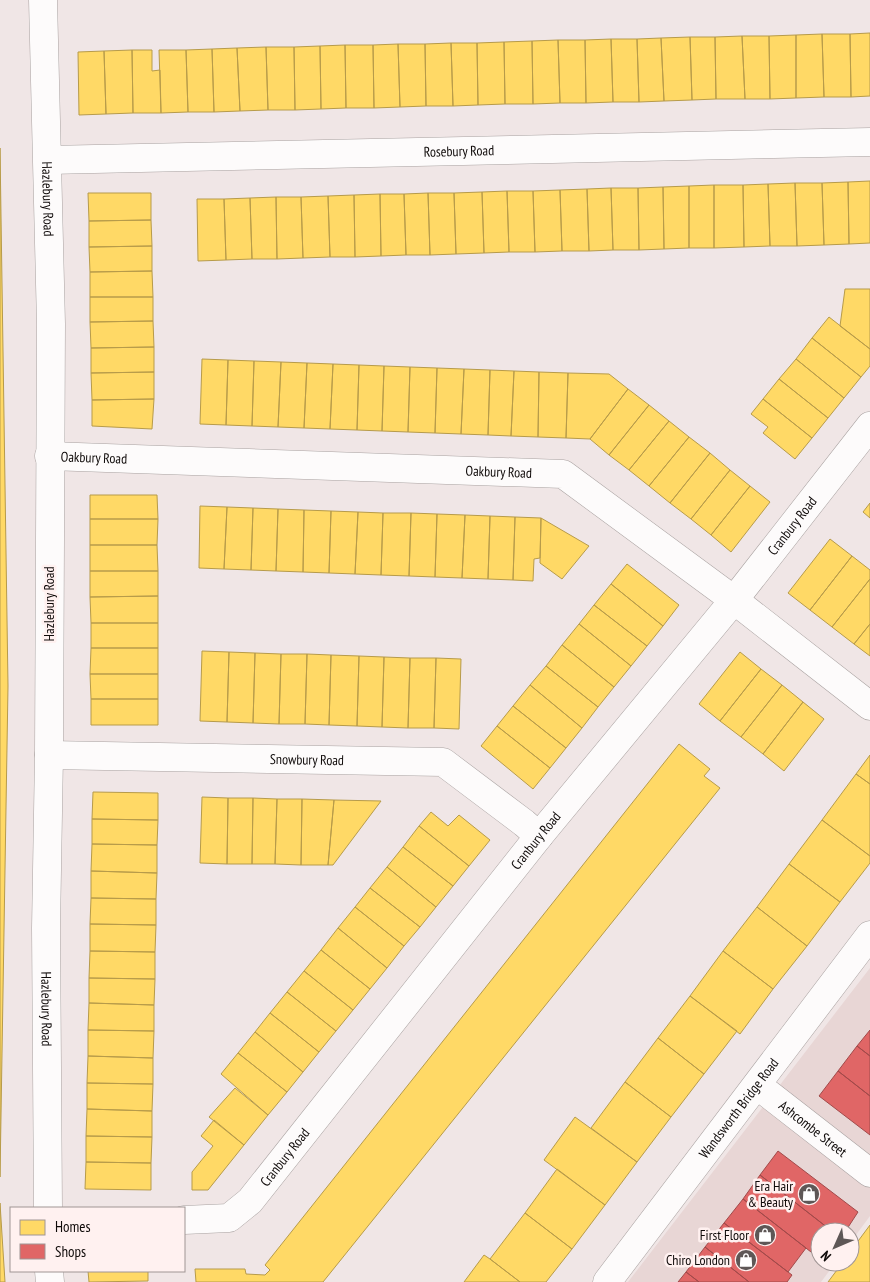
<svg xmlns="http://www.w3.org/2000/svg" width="870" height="1282" viewBox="0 0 870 1282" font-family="'PT Sans Narrow',sans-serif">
<rect width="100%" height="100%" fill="#f0e6e6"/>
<path fill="#e8d6d5" d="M870 968V1216L850 1243V1232H820V1262H836L821 1282H628Z"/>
<path fill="#ffd966" stroke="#b79b4a" d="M870 33V96L851 97 850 34Z
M822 34 824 97 796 98V35Z
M822 34H850L851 97H824Z
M796 35V98L770 99 769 36Z
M742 36 745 99H716L715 37Z
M742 36H769L770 99H745Z
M690 37 692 100 664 101 661 38Z
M690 37H715L716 99 692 100Z
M661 38 664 101 639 102 637 39Z
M611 39 613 102 586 103 585 40Z
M611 39H637L639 102H613Z
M558 40 560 103 533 104 532 41Z
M558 40H585L586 103H560Z
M532 41 533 104H505L504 42Z
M504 42 505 104 478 105 477 43Z
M451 43H477L478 105 453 106Z
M451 43 453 106H426L425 44Z
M398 44 400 107 374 108 373 45Z
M398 44H425L426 106 400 107Z
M345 45H373L374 108H346Z
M345 45 346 108 321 109 320 46Z
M320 46 321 109 295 110 294 47Z
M266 47 268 110 240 111 237 48Z
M266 47H294L295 110H268Z
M237 48 240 111 214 112 212 49Z
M212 49 214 112H188L186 50Z
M132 50H152V71L160 70 161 113H133Z
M132 50 133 113 106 114 104 51Z
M159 50H186L188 112 161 113Z
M104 51 106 114 79 115 78 52Z
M0 148 8 686 0 1177Z
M870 181V243L849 244 848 182Z
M848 182 849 244 824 245 822 183Z
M795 183H822L824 245 797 246Z
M795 183 797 246H770L768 184Z
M768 184 770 246 744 247 743 185Z
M714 185V248H689V186Z
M714 185H743L744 247 714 248Z
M689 186V248L664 249 663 187Z
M663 187 664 249 639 250 638 188Z
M611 188 613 250 589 251 587 189Z
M611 188H638L639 250H613Z
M587 189 589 251H562L560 190Z
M560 190 562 251 535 252 533 191Z
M507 191 509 252 484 253 482 192Z
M507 191H533L535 252H509Z
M482 192 484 253 456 254 454 193Z
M88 193H151V220L89 221Z
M428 193 430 255H406L404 194Z
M428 193H454L456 254 430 255Z
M380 194H404L406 255 381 256Z
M380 194 381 256 355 257 354 195Z
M354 195 355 257H330L328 196Z
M328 196 330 257 303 258 301 197Z
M276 197H301L303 258 277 259Z
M276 197 277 259H252L250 198Z
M250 198 252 259 226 260 224 199Z
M197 199H224L226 260 198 261Z
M151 220 152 246 89 247V221Z
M152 246V271L90 272 89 247Z
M152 271 153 297H90V272Z
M845 289H870V349L840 326Z
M90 297H153V321L90 322Z
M829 317 870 349V366L861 377 812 338Z
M153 321 154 347 91 348 90 322Z
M812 338 861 377 844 398 796 359Z
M154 347V372L91 373V348Z
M202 359 228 360 226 425 200 424Z
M796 359 844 398 828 418 779 379Z
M228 360 254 361 252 426 226 425Z
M254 361 281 362 278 427 252 426Z
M281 362 307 363 304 428 278 427Z
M307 363 333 364 330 429 304 428Z
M333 364 359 365 357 430 330 429Z
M359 365 384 366 382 431 357 430Z
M384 366 410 367 408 432 382 431Z
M410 367 437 368 435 433 408 432Z
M437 368 464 369 461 434 435 433Z
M464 369 490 370 488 435 461 434Z
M490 370 514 371 511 436 488 435Z
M514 371 539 372 538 437 511 436Z
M154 372V399L92 400 91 373Z
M539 372 568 373 566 438 538 437Z
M568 373 609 374 628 389 590 439 566 438Z
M779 379 828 418 812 438 763 399Z
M628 389 649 405 609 455 590 439Z
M154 399 152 429 92 426V400Z
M763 399 812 438 795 459 763 433 768 427 751 414Z
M649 405 669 421 629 470 609 455Z
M669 421 689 437 649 486 629 470Z
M689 437 710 453 670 503 649 486Z
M710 453 730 470 691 519 670 503Z
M730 470 750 486 711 535 691 519Z
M750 486 770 502 731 552 711 535Z
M90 495H157L158 519H90Z
M870 503V518L863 512Z
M200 506 227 507 224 569 199 568Z
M227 507 253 508 251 570 224 569Z
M253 508 278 509 276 571 251 570Z
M278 509 304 510 303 572 276 571Z
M304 510 331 511 329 573 303 572Z
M331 511 358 512 355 574 329 573Z
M358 512 383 513 381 575 355 574Z
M383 513H411L409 576 381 575Z
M411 513 437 514 435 577 409 576Z
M437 514 465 515 462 578 435 577Z
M465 515 490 516 488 579 462 578Z
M490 516 515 517 513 580 488 579Z
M515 517 541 518 540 558 534 559 533 581 513 580Z
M541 518 589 546 562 579 540 563Z
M90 519H158L157 545H90Z
M830 539 852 556 810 610 788 593Z
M90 545H157L158 571H90Z
M852 556 870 570V579L832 627 810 610Z
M627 564 679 605 663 626 611 584Z
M90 571H158V596L90 597Z
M870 579V624L854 644 832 627Z
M611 584 663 626 647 646 594 605Z
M158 596V623H91L90 597Z
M594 605 647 646 631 666 579 624Z
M91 623H158V648H91Z
M579 624 631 666 614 687 562 645Z
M870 624V656L854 644Z
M562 645 614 687 598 707 546 666Z
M91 648H158V674H90Z
M202 651 229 652 227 722 200 721Z
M229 652 255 653 253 723 227 722Z
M740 652 761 669 720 721 699 704Z
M255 653 281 654 279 724 253 723Z
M281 654H307L305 724H279Z
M307 654 331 655 329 725 305 724Z
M331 655 359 656 357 726 329 725Z
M359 656 384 657 382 727 357 726Z
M384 657 410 658 408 728 382 727Z
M410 658H436L434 728H408Z
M436 658 461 659 459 729 434 728Z
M546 666 598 707 582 728 530 685Z
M761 669 782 685 741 737 720 721Z
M90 674H158V699H91Z
M530 685 582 728 566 748 513 706Z
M782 685 803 702 763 754 741 737Z
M91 699H158V725H91Z
M803 702 824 719 784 771 763 754Z
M513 706 566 748 550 768 497 726Z
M497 726 550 768 533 789 481 746Z
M679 744 710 769 704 776 720 788 323 1282H196L195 1269H245L246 1274 265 1275 270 1270 265 1265Z
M870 755V784L856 774Z
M856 774 870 784V856L822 820Z
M93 792 158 793V820L92 819Z
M202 797 228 798 227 864 200 863Z
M228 798H253L252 864H227Z
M253 798 277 799 275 864H252Z
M277 799H302L301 865 275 864Z
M302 799 334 800 328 865H301Z
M334 800 381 801 333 865H328Z
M431 812 448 826 459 815 490 840 469 866 419 826Z
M92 819 158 820 157 845 92 844Z
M822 820 870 856V863L840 902 789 864Z
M419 826 469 866 453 886 403 847Z
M92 844 157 845V873L91 871Z
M403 847 453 886 436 907 387 867Z
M789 864 840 902 807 946 757 907Z
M387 867 436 907 420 927 370 888Z
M91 871 157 873 156 899 91 898Z
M370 888 420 927 404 946 355 907Z
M91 898 156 899V925L90 924Z
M355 907 404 946 387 968 338 928Z
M757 907 807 946 773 989 723 951Z
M90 924 156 925 155 952 90 951Z
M338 928 387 968 370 989 321 950Z
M321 950 370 989 353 1010 304 971Z
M90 951 155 952V979L89 978Z
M723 951 773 989 740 1034 690 996Z
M304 971 353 1010 336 1031 287 992Z
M89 978 155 979 154 1005 89 1003Z
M287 992 336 1031 319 1052 270 1013Z
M690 996 737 1031 704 1074 658 1038Z
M89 1003 154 1005V1031L88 1030Z
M270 1013 319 1052 303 1072 255 1032Z
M88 1030 154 1031 153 1058 88 1056Z
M255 1032 303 1072 287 1092 238 1053Z
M658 1038 704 1074 671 1117 625 1082Z
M238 1053 287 1092 268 1115 221 1074Z
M88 1056 153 1058V1084L87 1083Z
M625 1082 671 1117 637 1162 591 1128Z
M87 1083 153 1084 152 1111 87 1109Z
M235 1088 268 1115 244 1145 209 1117Z
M87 1109 152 1111V1137L86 1136Z
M575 1117 637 1162 605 1205 544 1160Z
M214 1120 244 1145 208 1190H192V1172L213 1146 201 1136Z
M86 1136 152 1137 151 1163 86 1162Z
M86 1162 151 1163V1190L85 1189Z
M557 1169 605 1205 572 1249 525 1213Z
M0 1203 5 1282H0Z
M525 1213 572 1249 546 1282H520L490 1259Z
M870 1225V1282H828L843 1262H850V1252Z
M484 1255 490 1259 520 1282H464Z
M88 1271H148V1281L89 1282Z"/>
<path fill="#e06666" stroke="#a14a4a" d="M870 1030V1056L857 1046Z
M857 1046 870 1056V1096L838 1071Z
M838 1071 870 1096V1135L819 1096Z
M778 1151 858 1212 845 1232H833L760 1175Z
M760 1175 833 1232H820V1259L743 1199Z
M743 1199 806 1248 788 1272 724 1223Z
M724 1223 792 1275 787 1282H749L705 1247Z
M705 1247 749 1282H699L686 1272Z
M686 1272 699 1282H678Z"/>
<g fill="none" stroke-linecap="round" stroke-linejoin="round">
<g stroke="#a9a2a1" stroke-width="29">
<g id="minor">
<path id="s1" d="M43 0 51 324 49 755 46 928 48 1208"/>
<path id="s2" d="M48 160 870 142"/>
<path id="s3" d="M49 456 563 474 734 600 870 706"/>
<path id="s4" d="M49 755 443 762 524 823 539 836"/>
<path id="s5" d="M757 1085 870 1173"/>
<path id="s6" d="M184 1220 229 1218 250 1201 539 836 734 600 870 426"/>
<path d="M49 1271 50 1282"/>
</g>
</g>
<g stroke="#a9a2a1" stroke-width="29">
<g id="primary">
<path id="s7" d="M607 1282 870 935"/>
</g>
</g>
<use href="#minor" stroke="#fdfbfb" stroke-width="28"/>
<use href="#primary" stroke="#fdfbfb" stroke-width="28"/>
</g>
<defs>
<g id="shop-disc" transform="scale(1.125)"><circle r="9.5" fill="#5e5756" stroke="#fff1f0"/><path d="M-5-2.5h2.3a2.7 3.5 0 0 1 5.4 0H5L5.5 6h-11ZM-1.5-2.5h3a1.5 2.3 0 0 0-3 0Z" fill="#fff"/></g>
</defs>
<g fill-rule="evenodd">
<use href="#shop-disc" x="809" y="1194"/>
<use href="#shop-disc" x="765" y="1235"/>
<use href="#shop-disc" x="746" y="1260"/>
</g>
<g text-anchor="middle" stroke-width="5" stroke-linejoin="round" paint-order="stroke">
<g font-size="14" fill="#0f0a09" stroke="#fff1f0">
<text dy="5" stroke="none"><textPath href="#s2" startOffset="411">Rosebury Road</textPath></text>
<text dy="5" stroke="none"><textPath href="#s1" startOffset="199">Hazlebury Road</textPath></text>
<text dy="5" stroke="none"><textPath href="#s3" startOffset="45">Oakbury Road</textPath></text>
<text dy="5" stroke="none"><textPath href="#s3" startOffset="450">Oakbury Road</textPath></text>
<text dy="5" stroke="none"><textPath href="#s6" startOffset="938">Cranbury Road</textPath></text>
<text transform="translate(49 604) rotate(-90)" y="5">Hazlebury Road</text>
<text dy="5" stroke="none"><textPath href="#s4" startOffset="258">Snowbury Road</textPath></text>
<text dy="5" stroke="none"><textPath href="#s6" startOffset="532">Cranbury Road</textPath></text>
<text dy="5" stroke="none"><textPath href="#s1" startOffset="1009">Hazlebury Road</textPath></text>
<text dy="5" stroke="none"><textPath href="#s7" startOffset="218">Wandsworth Bridge Road</textPath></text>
<text dy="5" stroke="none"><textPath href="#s5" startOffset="71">Ashcombe Street</textPath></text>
<text dy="5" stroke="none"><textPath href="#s6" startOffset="128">Cranbury Road</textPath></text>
</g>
<g font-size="14" fill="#0f0a09" stroke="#fff1f0" text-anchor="end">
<text x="793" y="1191">Era Hair<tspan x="793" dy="16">&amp; Beauty</tspan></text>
<text x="749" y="1240">First Floor</text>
<text x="730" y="1265">Chiro London</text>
</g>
</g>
<rect x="10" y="1207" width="175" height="65" fill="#fff1f0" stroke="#9f9594"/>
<rect x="20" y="1220" width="25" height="15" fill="#ffd966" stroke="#9f9594"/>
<text x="55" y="1232" font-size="15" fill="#0f0a09">Homes</text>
<rect x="20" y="1244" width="25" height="15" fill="#e06666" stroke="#9f9594"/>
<text x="55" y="1257" font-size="15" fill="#0f0a09">Shops</text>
<g transform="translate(835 1247) rotate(225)"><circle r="24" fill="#fff1f0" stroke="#9f9594"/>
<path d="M0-4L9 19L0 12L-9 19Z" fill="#5e5756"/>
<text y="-8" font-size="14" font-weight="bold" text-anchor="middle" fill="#0f0a09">N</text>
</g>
</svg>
